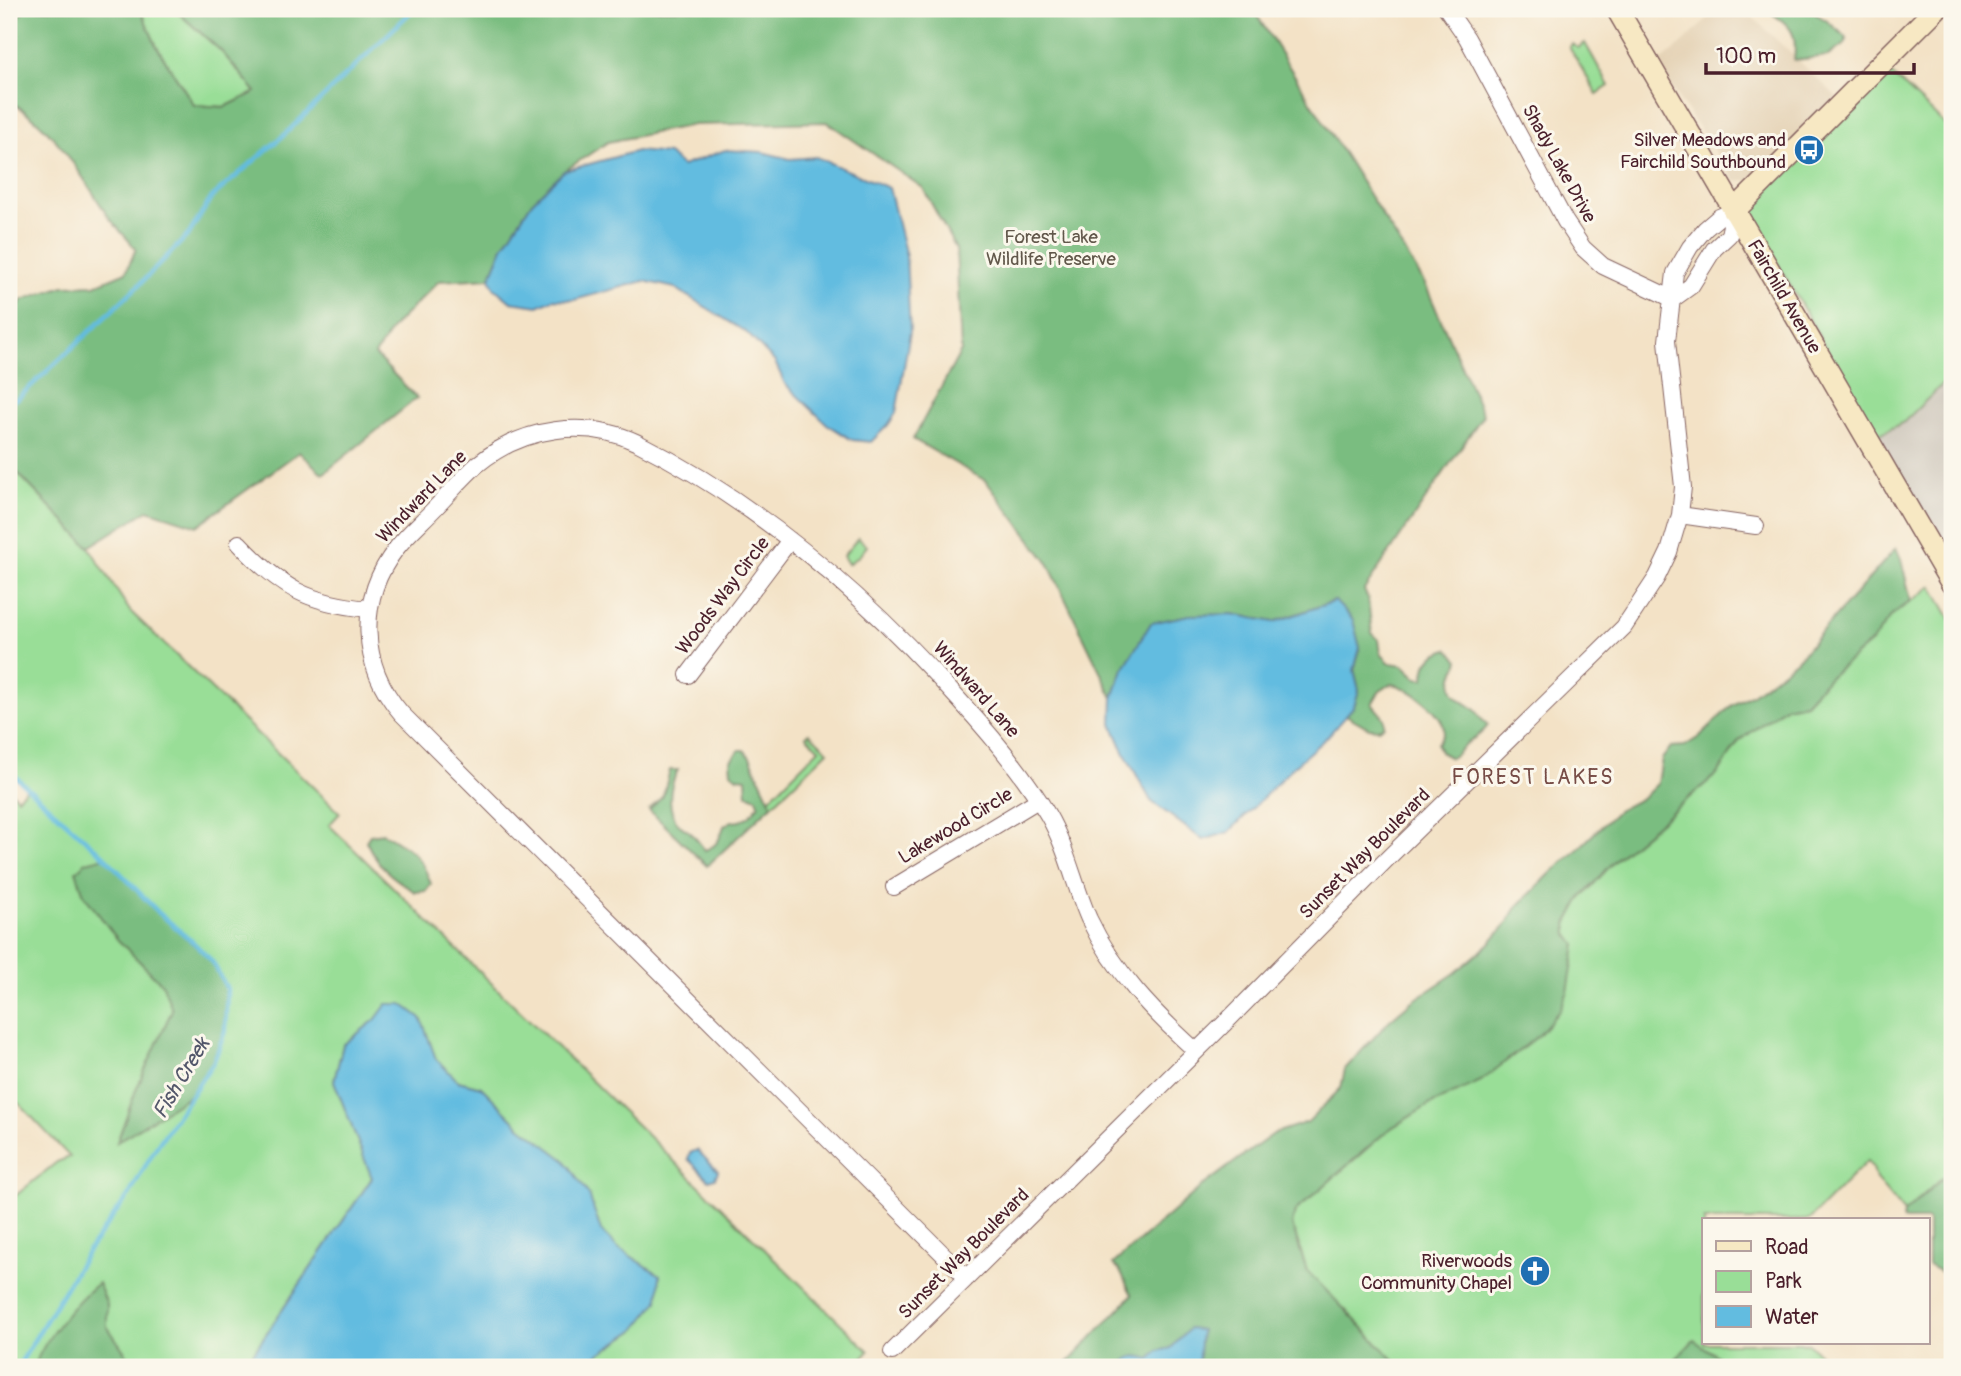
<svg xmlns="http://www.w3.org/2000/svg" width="1961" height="1376" viewBox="0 0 1961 1376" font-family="Pangolin,sans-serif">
<rect width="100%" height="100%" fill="#fbf7ec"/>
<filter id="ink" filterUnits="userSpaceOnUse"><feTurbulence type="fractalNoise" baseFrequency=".0143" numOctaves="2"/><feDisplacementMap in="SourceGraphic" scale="14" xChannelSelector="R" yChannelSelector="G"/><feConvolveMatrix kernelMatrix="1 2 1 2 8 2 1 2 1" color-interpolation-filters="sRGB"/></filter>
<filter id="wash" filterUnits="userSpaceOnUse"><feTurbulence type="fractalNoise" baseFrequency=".00686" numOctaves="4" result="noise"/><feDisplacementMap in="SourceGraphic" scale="28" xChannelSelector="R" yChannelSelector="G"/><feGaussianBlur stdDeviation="1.57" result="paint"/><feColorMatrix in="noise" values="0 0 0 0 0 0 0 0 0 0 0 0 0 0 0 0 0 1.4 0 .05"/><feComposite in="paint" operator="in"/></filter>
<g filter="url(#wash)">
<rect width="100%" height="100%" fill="#f3e2c6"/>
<path fill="#e4d1b4" d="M1717 9H1744L1837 97 1750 181H1735L1656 65 1681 45Z"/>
<path fill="#cac3b8" d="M1952 375V569L1876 436 1904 422Z"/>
<path fill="#99de97" stroke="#727e61" stroke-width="2" d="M140 9H174L221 51 256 92 225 107 194 105 157 47Z
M1585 43 1609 86 1597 94 1569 47 1572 44 1578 48Z
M1886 69 1952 131V291L1949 294 1952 297V375L1904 422 1876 436 1751 217 1760 195Z
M9 464 89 547 130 611 340 813 329 825 869 1351 856 1367H599L596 1356 635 1330 660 1275 618 1248 601 1231 589 1195 481 1087 458 1081 436 1059 421 1018 375 1020 343 1045 334 1081 372 1178 247 1362 246 1367H9V1201L57 1162 70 1157 9 1093V789L17 798 27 788 9 771Z
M858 538 867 546 859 556 848 564 843 556Z
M1932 586 1952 621V1169L1904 1213 1876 1179 1873 1168 1867 1161 1809 1220H1704V1343H1808L1833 1367H1401L1307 1271 1292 1224 1295 1211 1388 1130 1429 1105 1481 1081 1539 1035 1568 934 1567 924 1581 898 1617 858 1718 773 1739 741 1785 707 1805 703 1826 680 1872 641 1892 615Z
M809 733 828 751 770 807 767 801 819 749 806 736Z"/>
<path fill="#7abd80" stroke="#626e56" stroke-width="2" d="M25 9H140L157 47 194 105 225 107 256 92 221 51 174 9H1253L1425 284 1483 415 1364 590 1368 599 1372 633 1379 640 1381 654 1390 663 1403 665 1417 678 1424 679C1424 661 1431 655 1448 649L1459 660C1457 668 1453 675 1452 682 1450 700 1469 702 1477 712 1481 719 1481 719 1488 725 1481 737 1472 737 1465 745 1459 751 1458 754 1451 758L1440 752 1437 744C1440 740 1444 735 1444 729 1442 711 1408 686 1391 684L1379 692 1372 704 1384 718V726L1378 729 1369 728 1346 715 1354 706 1359 690 1354 670 1360 648 1335 601 1274 622 1232 614 1123 669 1113 698 1047 561 986 481 913 439 961 351 956 249 923 188 827 122 693 125 608 142 564 171 532 202 503 247 490 278 439 281 393 327 375 355 417 398 323 474 299 452 197 526 148 510 89 547 9 464V319L22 300 64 286 95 285 126 272 136 249C127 238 116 227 108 216 79 173 56 127 9 101V24L13 23Z
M1766 9H1807L1826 20 1846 37V43L1828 56 1794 60C1798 30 1790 26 1766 9Z
M1896 548 1901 559 1911 600 1892 615 1872 641 1826 680 1805 703 1785 707 1739 741 1718 773 1617 858 1581 898 1567 924 1568 934 1576 945 1568 992 1559 1011 1539 1035 1481 1081 1429 1105 1388 1130 1295 1211 1292 1225 1307 1271 1401 1367H1064L1132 1295 1120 1271 1113 1264 1201 1187 1240 1158 1275 1133 1308 1122 1341 1088 1345 1069 1390 1020 1410 1003 1455 973 1489 944 1506 925 1518 906 1557 867 1573 854 1617 811 1644 797 1658 783 1662 759 1671 747 1685 746 1699 737 1732 705 1751 695 1797 660Z
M739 750H744L750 757 772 805 707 866 649 810 663 796 670 770H678C669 786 665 812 681 826 684 829 688 830 691 833 696 838 700 844 705 850 718 846 720 838 724 826L732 821C743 824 753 813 759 804L757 798 747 794 746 778 737 777 731 772 730 761Z
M383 833C409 848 421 854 431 884L426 891 415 892C390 876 379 868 366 841L370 835Z
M105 857 159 913 212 961 227 989 225 1031 214 1061 193 1093 117 1142 136 1090 172 1010 163 985 118 940 84 895 76 871 86 862Z
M1952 1169V1278L1928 1265V1220H1903L1904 1213Z
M98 1283 107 1304V1326L135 1367H34C44 1339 75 1301 98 1283Z
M1694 1340 1718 1357 1709 1367H1668Z"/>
<path fill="#62bce0" stroke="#566e86" stroke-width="2" d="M725 150 762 152 790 159 816 157 889 188 906 256 910 332 896 413 888 425 871 442 852 440 827 424 785 384 775 362 747 333 675 288 644 281 574 300 553 299 538 306 511 302 494 288 490 278 503 247 532 202 564 171 637 151 668 154 682 166Z
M1335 601 1353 620 1360 648 1354 670 1359 690 1354 706 1327 737 1295 765 1229 832 1203 840 1151 801 1125 754 1112 724 1113 698 1123 669 1151 623 1189 615 1232 614 1274 622Z
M387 1004H402L421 1018 436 1059 458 1081 481 1087 520 1126 565 1160 589 1195 601 1231 618 1248 660 1275 658 1301 635 1330 596 1356 599 1367H246L247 1362 372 1178 334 1081 343 1045 375 1020Z
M697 1150 718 1171 715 1178 709 1180 688 1159 690 1153Z
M1189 1329 1201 1330 1198 1367H1121C1128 1354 1138 1355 1150 1359L1158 1351 1171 1348Z"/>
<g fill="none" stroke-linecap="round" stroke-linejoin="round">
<path stroke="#62bce0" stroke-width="4.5" d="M9 402 18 398 56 363 140 284 189 234 212 197 284 135 414 9
M9 771 105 857 159 913 193 942 212 961 227 989 225 1031 214 1061 155 1149 129 1195 87 1252 18 1367"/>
</g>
</g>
<g filter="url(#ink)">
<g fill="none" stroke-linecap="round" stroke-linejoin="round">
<g stroke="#856361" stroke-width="18">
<path id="street" d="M1447 9 1467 38 1565 221 1583 248 1603 266 1673 299
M1673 299 1691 286 1714 249 1729 235 1734 211
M1680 515 1756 526
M239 543C281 588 307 603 369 609
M688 675 790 540
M894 887 1038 800
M967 1278 401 713C360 665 357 600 396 549 407 534 423 521 436 507 450 493 463 477 478 464 523 427 585 418 638 443 762 505 868 598 960 701 992 736 1024 774 1048 815 1067 848 1074 885 1089 919 1114 972 1154 1013 1196 1051
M892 1352 1230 1018 1386 860 1624 627 1657 577 1669 552 1680 515 1683 487 1667 341 1675 273 1690 247 1705 229 1719 217 1734 211"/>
</g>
<g stroke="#856361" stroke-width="24">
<path id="secondary" d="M1617 9 1952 584
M1734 211 1936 9"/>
</g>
<use href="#street" stroke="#fff" stroke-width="16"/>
<use href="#secondary" stroke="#f7e8c3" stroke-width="21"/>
</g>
</g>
<defs>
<g id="bus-disc" transform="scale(1.575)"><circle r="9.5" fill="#1f6fb2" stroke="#fbf7ec"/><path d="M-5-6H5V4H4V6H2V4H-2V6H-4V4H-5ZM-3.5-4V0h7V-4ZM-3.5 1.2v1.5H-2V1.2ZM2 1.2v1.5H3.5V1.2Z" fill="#fff"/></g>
<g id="church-disc" transform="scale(1.575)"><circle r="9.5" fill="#1f6fb2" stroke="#fbf7ec"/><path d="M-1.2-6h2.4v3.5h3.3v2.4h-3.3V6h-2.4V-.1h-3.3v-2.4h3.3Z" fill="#fff"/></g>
</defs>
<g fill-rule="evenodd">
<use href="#bus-disc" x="1809" y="150"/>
<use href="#church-disc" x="1535" y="1271"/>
</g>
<g text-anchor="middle" stroke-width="6" stroke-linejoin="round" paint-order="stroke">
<g font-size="19" fill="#4a1f2b" stroke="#fbf7ec" text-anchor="end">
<text x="1786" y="146">Silver Meadows and<tspan x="1786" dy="22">Fairchild Southbound</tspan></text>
<text x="1512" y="1267">Riverwoods<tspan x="1512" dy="22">Community Chapel</tspan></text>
</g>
<g font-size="19" fill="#4a1f2b" stroke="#fbf7ec">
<text transform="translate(1560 163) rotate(61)" y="7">Shady Lake Drive</text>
<text transform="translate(1785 296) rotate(60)" y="7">Fairchild Avenue</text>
<text transform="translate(421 496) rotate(-46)" y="7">Windward Lane</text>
<text transform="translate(722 595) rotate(-53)" y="7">Woods Way Circle</text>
<text transform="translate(977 689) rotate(49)" y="7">Windward Lane</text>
<text transform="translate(955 825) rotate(-31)" y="7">Lakewood Circle</text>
<text transform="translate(1364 853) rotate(-45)" y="7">Sunset Way Boulevard</text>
<text transform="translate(963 1253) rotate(-45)" y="7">Sunset Way Boulevard</text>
</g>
<g font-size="19" fill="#62584b" stroke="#fbf7ec">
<text x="1051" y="243">Forest Lake<tspan x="1051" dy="22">Wildlife Preserve</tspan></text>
</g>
<g font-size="21" letter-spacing="2" fill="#764b45" stroke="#fbf7ec">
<text x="1533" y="784">FOREST LAKES</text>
</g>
<g font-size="21" font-style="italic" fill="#52566a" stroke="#fbf7ec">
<text transform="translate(181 1078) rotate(-59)" y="7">Fish Creek</text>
</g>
</g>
<rect width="1961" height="1376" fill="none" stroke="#fbf7ec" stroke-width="35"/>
<rect x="1702" y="1218" width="228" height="126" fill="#fbf7ec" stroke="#b4a19f" stroke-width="2"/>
<rect x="1716" y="1241" width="35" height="10" fill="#f7e8c3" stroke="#b4a19f" stroke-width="2"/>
<text x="1765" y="1254" font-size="21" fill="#4a1f2b">Road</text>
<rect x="1716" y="1271" width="35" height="21" fill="#99de97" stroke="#b4a19f" stroke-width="2"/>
<text x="1765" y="1288" font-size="21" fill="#4a1f2b">Park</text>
<rect x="1716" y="1306" width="35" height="21" fill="#62bce0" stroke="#b4a19f" stroke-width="2"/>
<text x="1765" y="1324" font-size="21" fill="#4a1f2b">Water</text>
<path d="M1706 63v10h208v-10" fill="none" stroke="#4a1f2b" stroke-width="3.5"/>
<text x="1716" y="63" font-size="21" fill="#4a1f2b" stroke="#fbf7ec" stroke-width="5" paint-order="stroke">100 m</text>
</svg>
